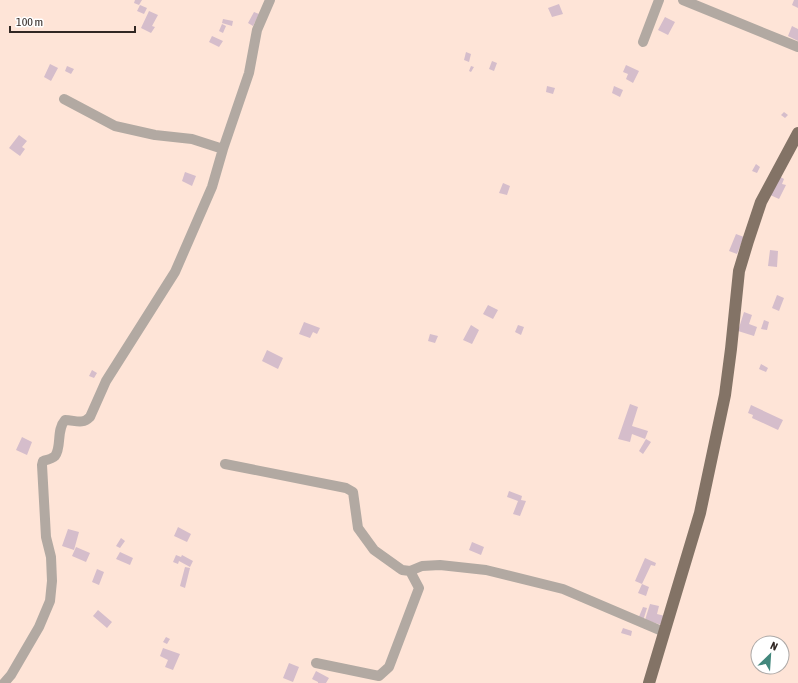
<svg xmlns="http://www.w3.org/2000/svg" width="798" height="683" viewBox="0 0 798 683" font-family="'Asap Condensed',sans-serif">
<rect width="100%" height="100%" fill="#fee4d7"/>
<path fill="#d5bdcb" d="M135 0H142L139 5 134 3Z
M794 0H798V8L792 5Z
M559 4 563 14 552 17 548 8Z
M140 5 147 8 144 14 137 11Z
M149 11 158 15 152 26 155 27 151 33 141 28Z
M254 12 259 14 253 26 248 23Z
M665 17 675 22 668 35 658 30Z
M223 19 233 21 232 26 222 23Z
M222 24 226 26 223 33 219 31Z
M792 26 798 29V41L788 36Z
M212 36 223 41 219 47 209 42Z
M466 52 471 54 469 62 464 60Z
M492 61 497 63 494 71 489 69Z
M50 64 58 68 51 81 44 77Z
M626 65 639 71 633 83 626 79 628 74 623 72Z
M67 66 74 69 71 74 65 71Z
M471 66 474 67 471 72 469 71Z
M547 86 555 88 553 94 546 92Z
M614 86 623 90 620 97 612 93Z
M784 112 788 115 785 118 781 115Z
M19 135 27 141 22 147 25 149 20 156 9 148Z
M756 164 760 167 757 173 752 171Z
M185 172 196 176 192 186 182 181Z
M777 175 784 179 782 184 786 185 779 199 768 194Z
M503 183 510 186 507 195 499 193Z
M736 234 744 237 737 254 729 251Z
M770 250 778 251 777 267 768 266Z
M777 295 784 298 779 311 772 308Z
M488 305 498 310 493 319 483 314Z
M744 312 752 315 749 324 757 327 754 336 738 331Z
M764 320 769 322 767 330 761 329Z
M304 322 320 328 317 334 313 332 310 338 299 334Z
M471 325 479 330 472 344 463 340Z
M518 325 524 327 521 335 515 332Z
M430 334 438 336 435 343 428 341Z
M267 350 283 358 278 369 262 361Z
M761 364 768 368 766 372 759 369Z
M92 370 97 373 94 378 89 376Z
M630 404 638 407 632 426 648 431 645 439 632 434 630 442 618 439Z
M751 405 783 420 778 430 752 418 753 415 748 413Z
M22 437 32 442 27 455 16 450Z
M646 439 651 442 643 454 639 451Z
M509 491 522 496 521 500 526 501 520 516 513 514 518 501 507 497Z
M178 527 191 534 187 542 174 536Z
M68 529 79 532 74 550 62 546Z
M121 538 125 541 120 548 116 546Z
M472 542 484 547 481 555 469 550Z
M76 547 90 553 86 562 72 556Z
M120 552 133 558 130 565 116 559Z
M176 555 181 557 182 555 193 561 190 567 179 561 178 564 173 562Z
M645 558 656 563 655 566 651 565 642 584 649 587 646 596 638 593 642 584 635 581Z
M185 567 190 568 185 588 180 586Z
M97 569 104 572 99 585 92 582Z
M650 604 659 606 657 614 665 616 662 625 645 620Z
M643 607 647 608 643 621 638 619Z
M98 610 112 622 107 628 93 616Z
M623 628 632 631 631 636 621 633Z
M166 637 170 639 167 644 163 642Z
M163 648 180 654 173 670 165 667 168 660 160 656Z
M289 663 299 667 293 682 283 678Z
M316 671 329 678 326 683H318V682L312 679Z"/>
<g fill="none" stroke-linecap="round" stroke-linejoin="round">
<path stroke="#b2a9a2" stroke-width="10" d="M683 0 798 47
M643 42 659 0
M64 99 115 126 155 135 192 139 223 149
M225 464 346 488 353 492 358 528 374 550 402 570 410 571
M316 663 379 676 389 667 419 588 410 571 422 566 440 565 486 570 563 589 664 632
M4 683 11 675 39 627 50 601 52 581 51 557 46 537 42 465 43 461C47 460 52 459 55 456 62 447 56 430 65 420 75 420 82 425 90 417L106 381 175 272 212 187 223 149 249 73 257 30 270 0"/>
<path stroke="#837366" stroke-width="12" d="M649 683 700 513 725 395 731 349 739 271 748 241 761 202 798 133"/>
</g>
<g transform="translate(770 655) rotate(25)"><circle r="19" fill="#ffffff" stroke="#ada9a7"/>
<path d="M0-3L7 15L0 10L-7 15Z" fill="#42877c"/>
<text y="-6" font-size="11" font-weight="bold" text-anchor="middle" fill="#312723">N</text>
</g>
<path d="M10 26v6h125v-6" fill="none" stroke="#312723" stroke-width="2"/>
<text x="16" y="26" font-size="12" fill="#312723" stroke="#ffffff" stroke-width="3" paint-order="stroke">100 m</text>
</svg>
